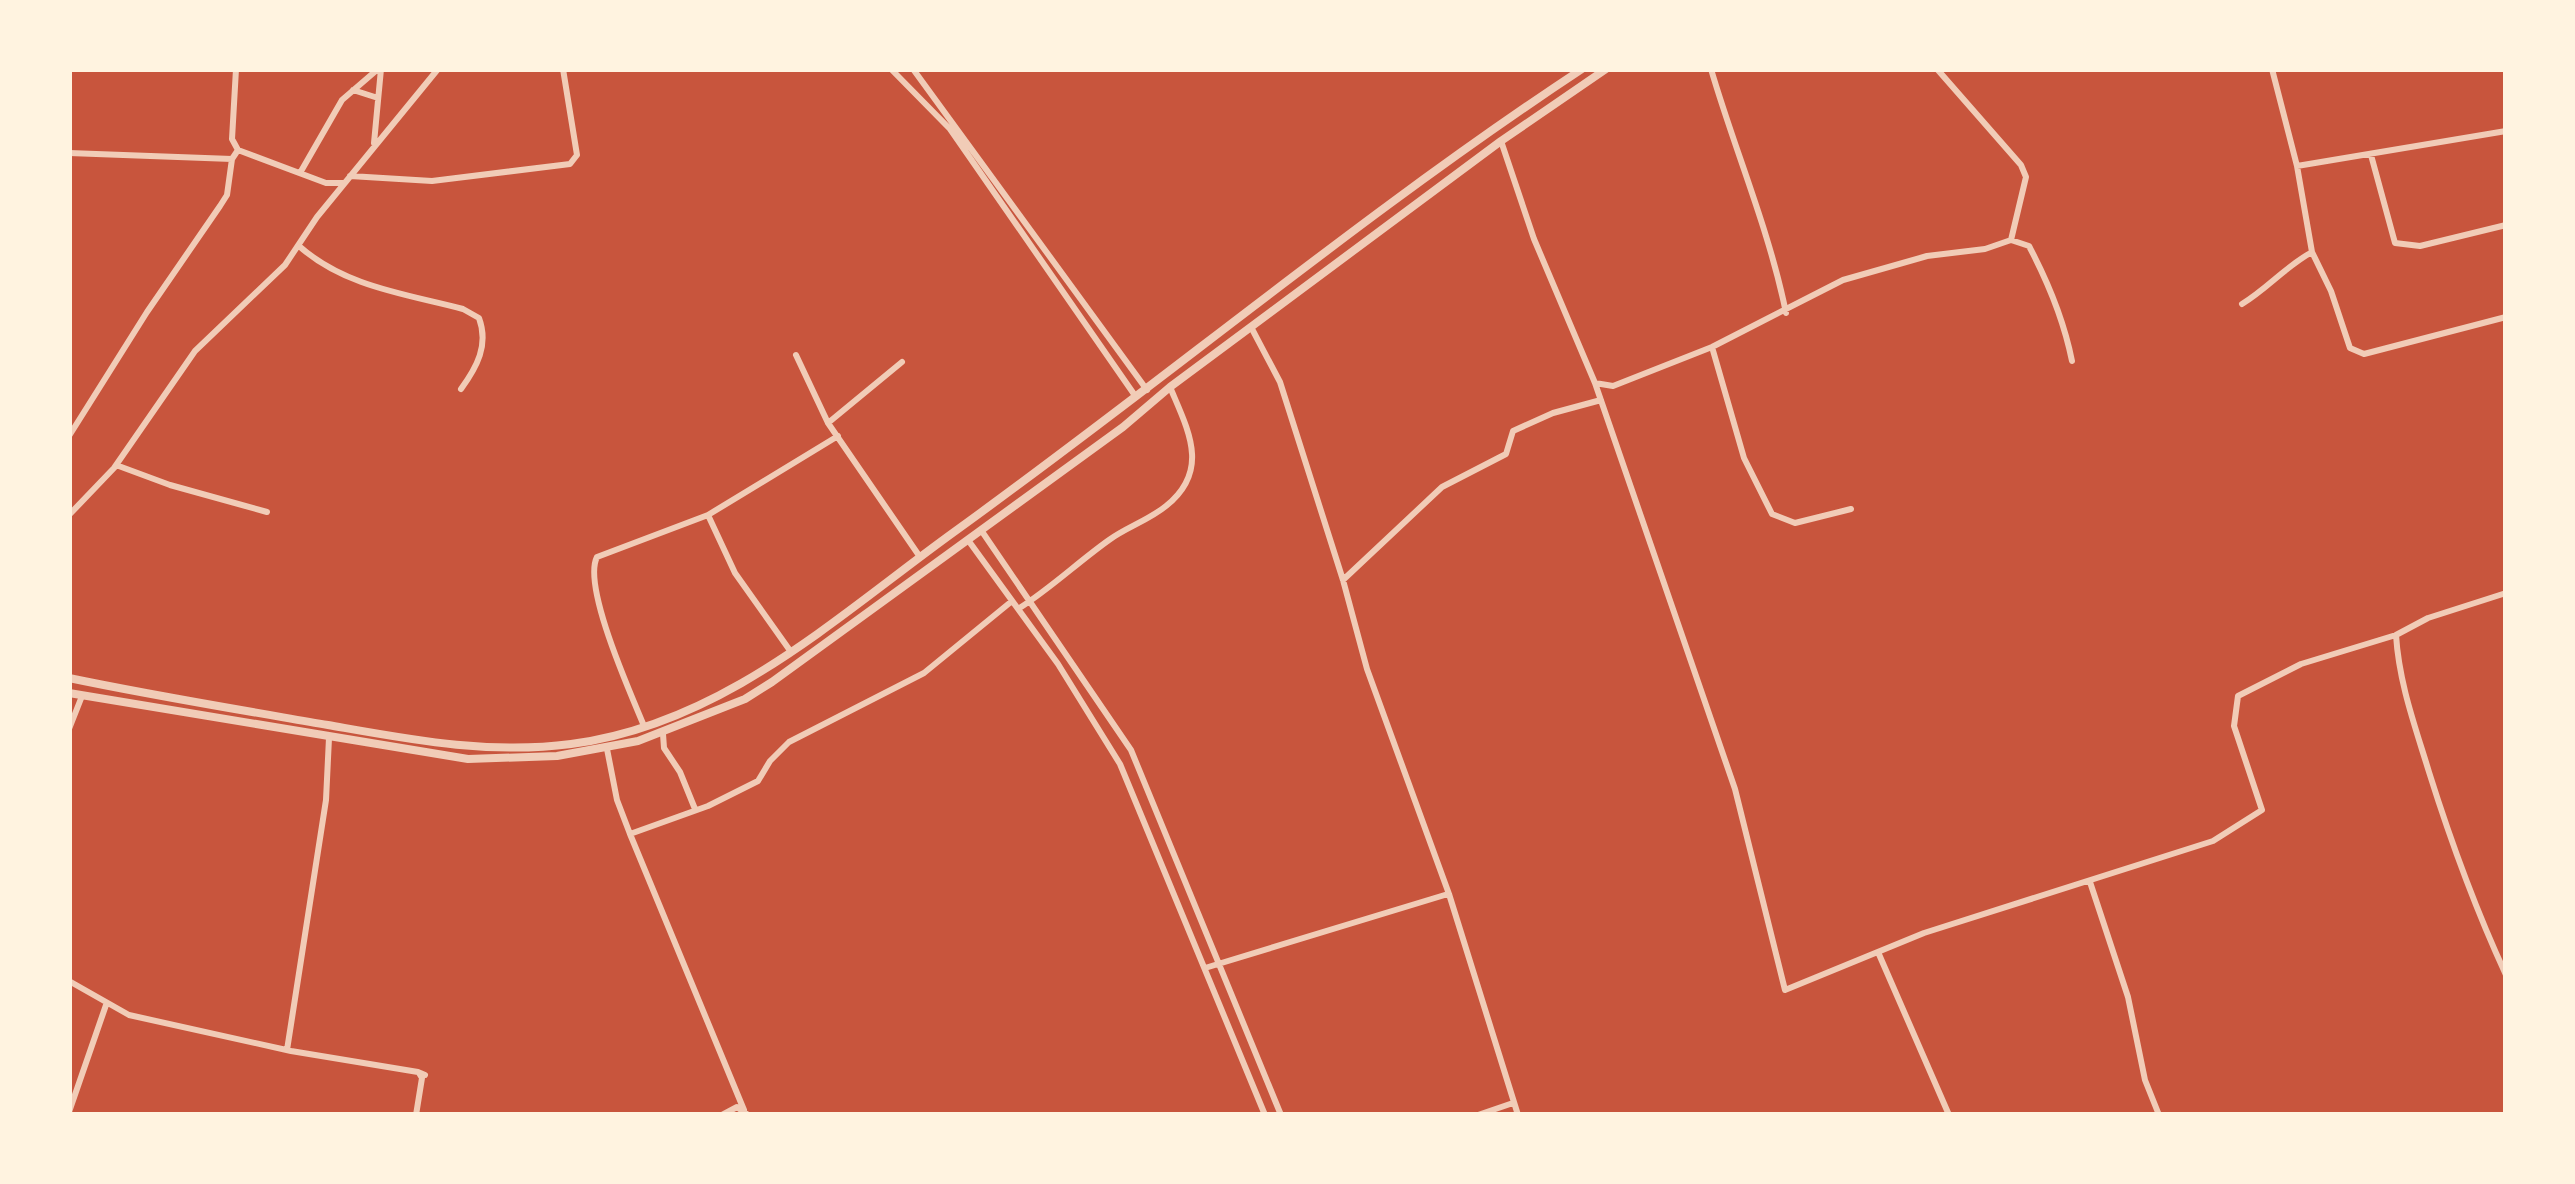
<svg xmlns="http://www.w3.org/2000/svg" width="2575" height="1184" viewBox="0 0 2575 1184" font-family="Montserrat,sans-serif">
<rect width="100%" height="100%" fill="#c8553d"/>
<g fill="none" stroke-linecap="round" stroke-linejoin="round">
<path stroke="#f1ccb7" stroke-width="6" d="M891 69 950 129 1136 397
M913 69 1147 390
M1711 69C1735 151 1769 229 1786 313
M1937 69 2021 165 2026 177 2011 240
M2272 69 2297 166 2506 131
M353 90 378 98
M1501 141 1534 239 1595 383 1735 789 1785 990 1924 933 2213 841 2262 810 2234 726 2238 696 2301 664 2396 635
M374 143 381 69
M238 150 326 183H343
M69 153 232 159
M2371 155 2395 243 2420 246 2506 225
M2297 166 2312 252 2331 291 2350 348 2364 354 2506 317
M300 173 342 100 378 69
M350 176 432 181 570 164 577 155 563 69
M299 246C345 287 406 294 463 309L479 318C489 345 477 367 461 389
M2242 304C2268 288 2285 267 2312 252
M1251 327 1280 382 1343 580 1367 669 1449 894 1518 1115
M1712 347 1744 458 1772 514 1795 523 1851 509
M796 355 828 423 920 557
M1595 383 1613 386 1712 347 1843 280 1927 256 1985 249 2011 240 2029 246C2048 282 2064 321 2072 361
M828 423 902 362
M69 436 147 312 220 206 227 195 232 159 238 150 232 139 236 69
M116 465 170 485 267 512
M69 515 114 468 195 351 285 265 317 217 438 69
M708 515 735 573 791 652
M981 530 1131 750 1281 1115
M968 540 1058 664 1120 764 1265 1115
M1343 580 1442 487 1506 454 1513 431 1553 413 1601 400
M2506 593 2428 618 2396 635C2399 683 2415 726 2429 772 2451 842 2475 908 2506 975
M1018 609C1050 589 1078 562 1109 540 1127 527 1149 520 1166 506 1211 470 1188 430 1170 387
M644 726C631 694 582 586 597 557L708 515 838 436
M69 729 82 696
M663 734 664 748 680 772 695 809
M607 749 617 800 630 834 744 1110
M630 834 708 806 758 781 770 761 789 742 924 673 1012 601
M2090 882 2128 997 2145 1080 2159 1115
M1878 952 1949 1115
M1205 968 1448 894
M69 981 129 1015 291 1051 418 1072 425 1075 419 1073 422 1078 416 1115
M287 1050 326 800 329 738
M69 1112 106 1005
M722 1115 737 1107 748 1115
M1478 1115 1513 1103"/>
<path stroke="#f1ccb7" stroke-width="8" d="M69 678C155 696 241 710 328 725 408 739 488 755 571 744 723 724 835 618 954 532 1165 380 1365 212 1582 69
M69 693 468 759 557 756 638 741 745 699 772 682 1123 427 1170 387 1501 141 1606 69"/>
</g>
<rect width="2575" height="1184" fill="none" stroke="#fff3e0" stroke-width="144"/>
</svg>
